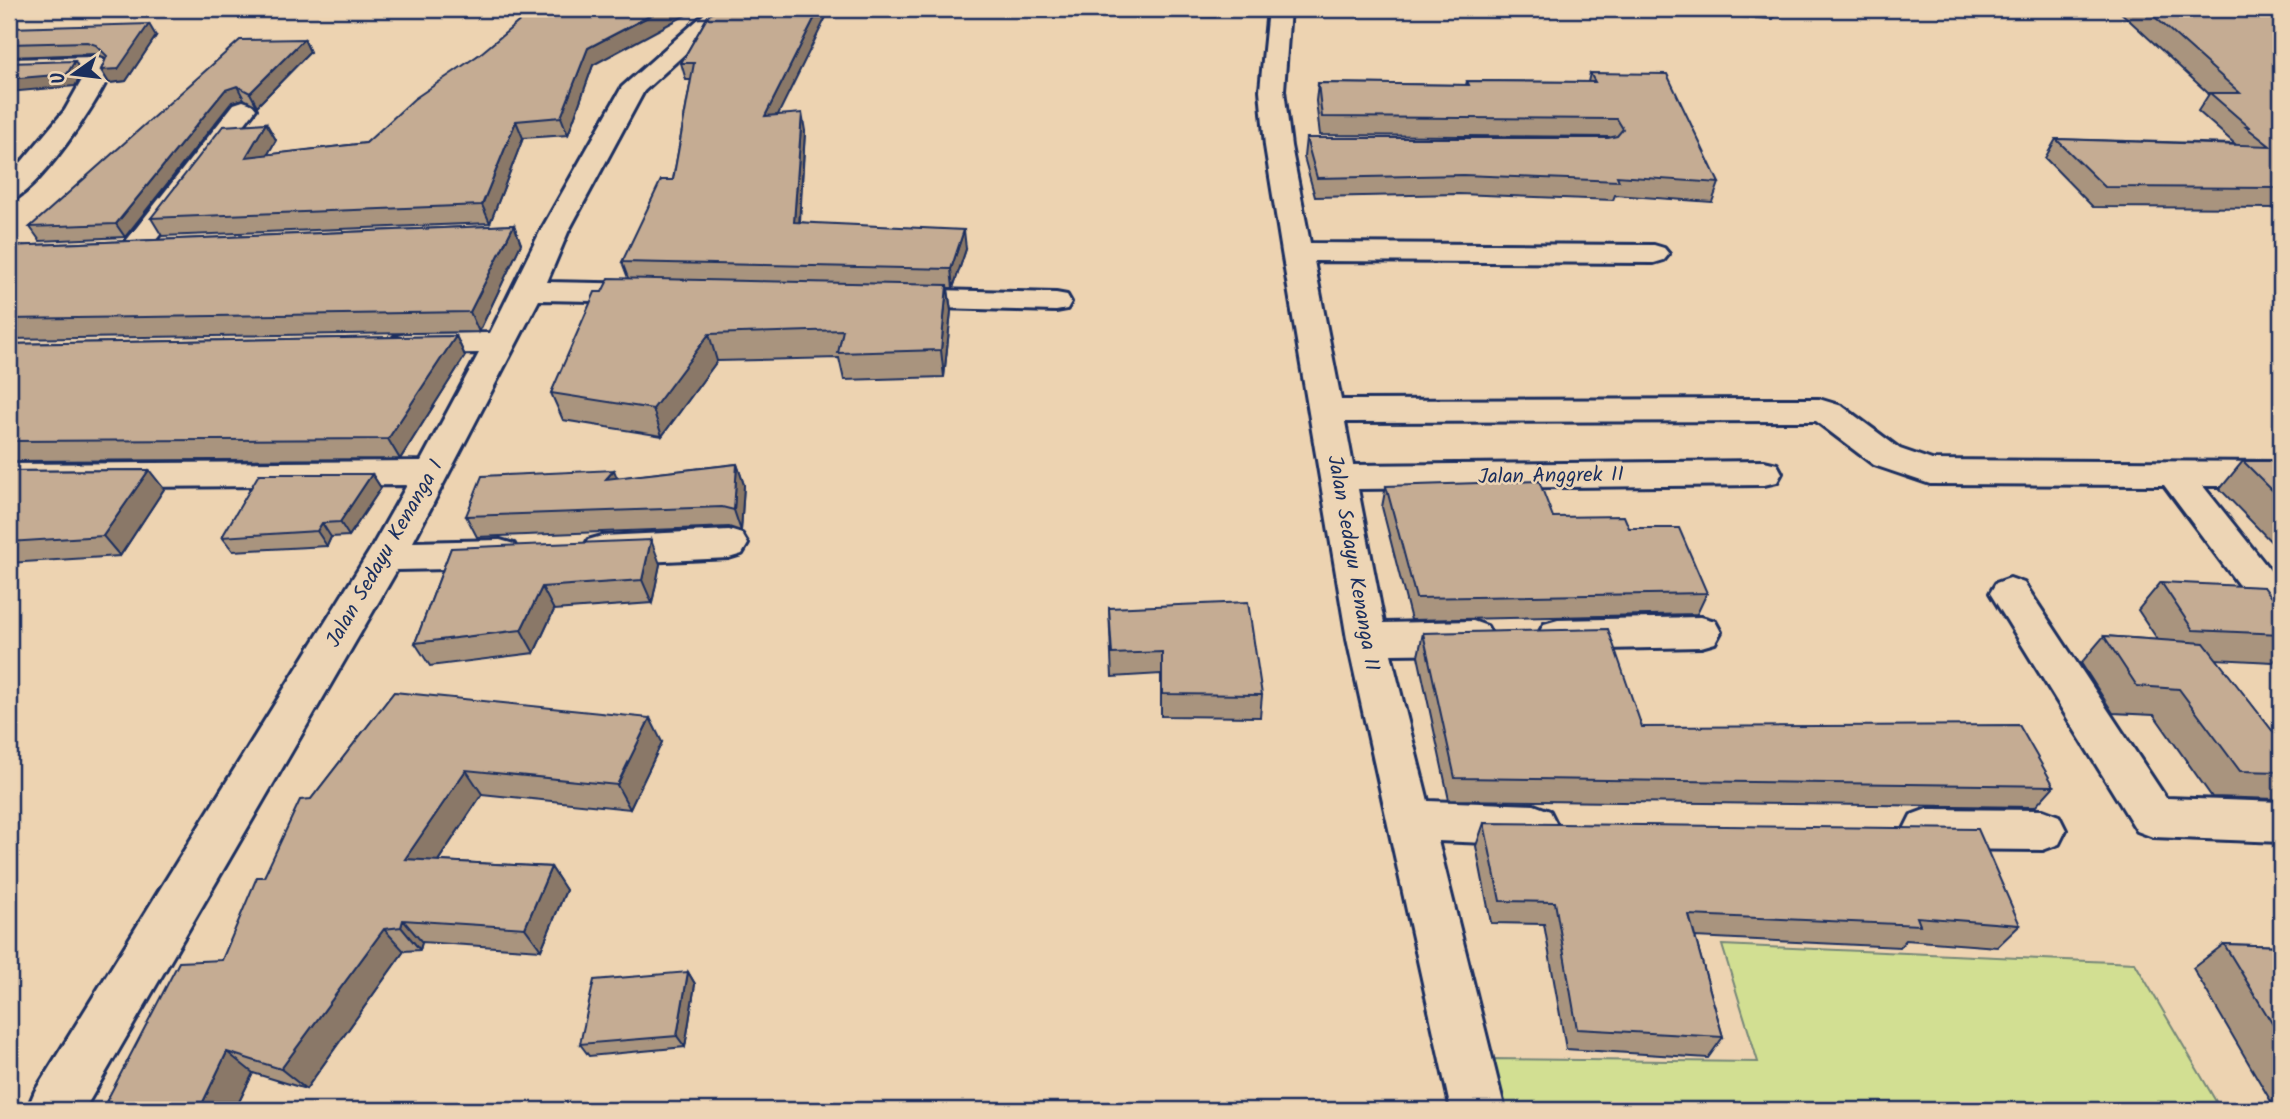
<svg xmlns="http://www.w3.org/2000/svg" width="2290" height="1119" viewBox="0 0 2290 1119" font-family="Kalam,sans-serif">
<rect width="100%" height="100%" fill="#edd3b1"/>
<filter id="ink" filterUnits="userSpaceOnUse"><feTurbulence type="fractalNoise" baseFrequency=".0143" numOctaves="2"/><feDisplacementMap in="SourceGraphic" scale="14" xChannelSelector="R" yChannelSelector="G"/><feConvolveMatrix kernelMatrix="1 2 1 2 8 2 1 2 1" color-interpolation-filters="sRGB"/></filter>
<g filter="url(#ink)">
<path fill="#d2df92" stroke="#768778" stroke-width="2" d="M1722 945 2135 963 2221 1110H1503L1491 1059 1758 1062Z"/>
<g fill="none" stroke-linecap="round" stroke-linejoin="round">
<g stroke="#1b2f5e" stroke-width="6">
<path id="minor" d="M710 9H734L644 91 568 232 547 282 648 284 659 286 663 293 659 300 648 302 539 300 413 542 500 540 514 544 519 554 514 564 500 568 397 570 84 1110H27L35 1091 372 547 407 485 9 488V464L421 461 479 353 405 354 394 351 389 344 394 337 405 334 490 333 540 232 622 87Z
M1268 9H1290L1284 90 1291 146 1310 243 1654 245 1664 248 1669 254 1664 260 1654 263 1314 261 1341 400 1819 399 1842 406 1900 449 1932 460 2281 462V486H2203L2281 584V627L2267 623 2164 485 1930 484 1874 465 1816 421 1345 422 1353 465 1764 461 1777 464 1782 473 1777 482 1764 485 1358 489 1384 623 1473 621 1487 626 1493 637 1487 648 1473 653 1391 654 1428 801 1534 805 1550 811 1557 825 1550 839 1534 845 1438 841 1505 1110H1451L1347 639 1282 252 1265 146 1260 90Z
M94 57 102 59 112 69C102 97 36 195 9 201V177L65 110 87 71 9 73V59Z
M243 101 252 104 256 109 146 253 136 256 126 253 121 247 126 241 234 104Z
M898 289 1056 293 1067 295 1071 302 1067 309 1056 311 898 307 887 305 883 298 887 291Z
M729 530 742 534 748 544 742 554 729 558 602 564 588 560 583 550 588 540 602 536Z
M2010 578 2024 583 2166 798 2281 802V842L2153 837 2137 831 1990 593 1996 583Z
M1701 617 1715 621 1721 632 1715 643 1701 647 1558 650 1544 646 1538 635 1544 624 1558 620Z
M1927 809 2043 810 2059 816 2066 830 2059 844 2043 850 1927 849 1911 843 1904 829 1911 815Z"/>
</g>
<use href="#minor" fill="#edd5b5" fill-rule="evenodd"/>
</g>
<path fill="#a9947e" stroke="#1b2f5e" stroke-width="2" d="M1144 9H1215V17L1144 15Z
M1659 9H1777L1773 19 1660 12Z
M2117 9H2281V208L2093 207 2045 158 2056 139 2235 144 2198 111 2209 94Z
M708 16 778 115 805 131 800 222 966 249 953 288H948L951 311 944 377 844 380 839 358 717 361 662 436 563 420 551 393 602 292 628 278 622 262 673 180 691 80H686L681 63Z
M9 28 156 36 126 81 109 83 101 70 106 59 104 57 95 54 9 57Z
M304 39 310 52 257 106 244 99 232 102 125 237 40 241 30 227Z
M480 54 593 65 568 135 523 138 490 223 162 236 151 218 266 123 276 140 267 155 366 143Z
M1590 73 1719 183 1712 202 1615 195 1613 200 1459 194 1315 197 1304 157 1306 138 1610 137 1320 135 1316 101 1318 83 1466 85 1467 81 1588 82Z
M514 225 521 244 479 332 9 339V246Z
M456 336 465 356 400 459 9 461V344Z
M2243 461H2281V552L2220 489Z
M737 464 744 485 741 531 729 527 477 537 466 516 617 478Z
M149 470 164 489 120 556 9 563V471Z
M372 474 381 488 349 536 331 537 327 546 233 551 222 537Z
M1386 486 1553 517 1629 528 1707 593 1697 614 1411 620 1382 507Z
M451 548 660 564 652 603 554 610 534 653 430 666 415 643Z
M2161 582 2281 609V654L2273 662 2216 659 2281 742V795L2276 799 2212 797 2154 715 2113 713 2081 663 2104 636 2158 640 2138 610Z
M1109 608 1262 695 1260 717 1161 716V674L1112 677Z
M1423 633 1642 727 2054 786 2035 807 1449 800 1418 656Z
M394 692 662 742 630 809 482 794 438 861 551 867 566 890 541 950 422 942 420 950 404 951 306 1089 253 1073 235 1110H119L106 1102 222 960 264 877 311 799Z
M1484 823 2020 925 1997 947 1906 940 1900 947 1695 937 1723 1037 1708 1058 1566 1049 1544 924 1491 923 1476 846Z
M2224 944 2281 946V1110H2276L2193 968Z
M688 972 695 984 685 1047 589 1056 580 1044Z"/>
<path fill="#8a7867" stroke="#1b2f5e" stroke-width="2" d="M663 9H697L593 65 568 135 561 117 588 48Z
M819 9H830L769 133 765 116Z
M149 24 156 36 126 81 109 83 101 70Z
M304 39 310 52 257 106 250 93Z
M75 61 82 74 75 86 9 92V79Z
M237 86 244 99 232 102 125 237 116 224 225 90Z
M802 113 805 131 798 240 794 222Z
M516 121 523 138 490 223 482 205Z
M266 123 276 140 256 175 246 157Z
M514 225 521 244 479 332 470 312Z
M9 229 18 242 9 244Z
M964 230 966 249 953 288 951 269Z
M947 285 951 311 944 377 941 350Z
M709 334 717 361 662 436 653 409Z
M456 336 465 356 400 459 388 439Z
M737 464 744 485 741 531 734 510Z
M149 470 164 489 120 556 103 536Z
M614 470 622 491 606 479Z
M372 474 381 488 349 536 340 522Z
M322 523 331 537 327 546 317 531Z
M651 540 660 564 652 603 642 580Z
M542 587 554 610 534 653 521 630Z
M650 718 662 742 630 809 617 785Z
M466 770 482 794 424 882 405 859Z
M551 867 566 890 541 950 525 928Z
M403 920 422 942 420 950 401 927Z
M384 929 404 951 306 1089 281 1069Z
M688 972 695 984 685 1047 677 1036Z
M227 1052 253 1073 235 1110H215L203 1102Z"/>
<path fill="#c5ac93" stroke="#1b2f5e" stroke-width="2" d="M534 9H663L588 48 561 117 516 121 482 205 151 218 223 126 266 123 246 157 366 143 414 99 480 54Z
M716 9H819L765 116 802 113 794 222 964 230 951 269 622 262 661 180H673L694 63H681L708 16Z
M2146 9H2281V188L2105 187 2056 139 2270 146 2246 127H2249L2210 93H2240Z
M149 24 118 69 101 70 107 56 96 45 87 42 9 44V28Z
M304 39 250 93 237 86 225 90 116 224 30 227 240 40Z
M75 61 67 74 9 79V63Z
M1590 73 1667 74 1719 183 1617 176 1619 181 1463 175 1317 178 1306 138H1608L1617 136 1623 129 1617 119 1322 117 1318 83 1469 85 1467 81 1595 82Z
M514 225 470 312 9 319V246Z
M609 278 947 285 941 350 838 353 843 330 709 334 653 409 551 393 595 292H602Z
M456 336 388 439 9 441V344Z
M2243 461H2281V499Z
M737 464 734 510 722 507 466 516 482 476 614 470 606 479Z
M149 470 103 536 9 542V471Z
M259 474H372L340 522 322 523 317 531 222 537Z
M1539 481 1553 517 1624 516 1629 528H1679L1707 593 1416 598 1386 486Z
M651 540 642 580 542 587 521 630 415 643 451 548Z
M2161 582 2264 587 2281 609V634L2193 630Z
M1248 602 1262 695 1162 694V652L1112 654 1109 608Z
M1608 629 1642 727 2019 725 2054 786 1455 778 1423 633Z
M2104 636 2204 643 2281 742V772L2240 771 2179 689 2137 686Z
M394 692 650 718 617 785 466 770 405 859 551 867 525 928 403 920 401 927 384 929 281 1069 227 1052 203 1102H106L179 962 222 960 257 877H264L300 800 311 799Z
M1484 823 1978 829 2020 925 1917 917 1920 925 1689 915 1723 1037 1577 1029 1555 902 1500 901Z
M2224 944 2281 946V1038Z
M688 972 677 1036 580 1044 594 980Z"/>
</g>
<g text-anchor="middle" stroke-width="5" stroke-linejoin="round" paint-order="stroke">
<g font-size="21" fill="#1b2f5e" stroke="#edd5b5">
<text transform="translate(1551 475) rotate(-1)" y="7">Jalan Anggrek II</text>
<text transform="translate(384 553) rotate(-60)" y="7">Jalan Sedayu Kenanga I</text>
<text transform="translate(1354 563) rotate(80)" y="7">Jalan Sedayu Kenanga II</text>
</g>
</g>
<rect width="2290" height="1119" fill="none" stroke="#edd5b5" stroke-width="35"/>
<rect x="18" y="18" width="2255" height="1084" fill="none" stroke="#1b2f5e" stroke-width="2.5" filter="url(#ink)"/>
<g transform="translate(74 74) rotate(256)" stroke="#edd5b5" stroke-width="5" paint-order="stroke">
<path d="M0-5L12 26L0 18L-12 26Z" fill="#1b2f5e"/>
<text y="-10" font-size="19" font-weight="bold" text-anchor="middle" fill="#1b2f5e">U</text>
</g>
</svg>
